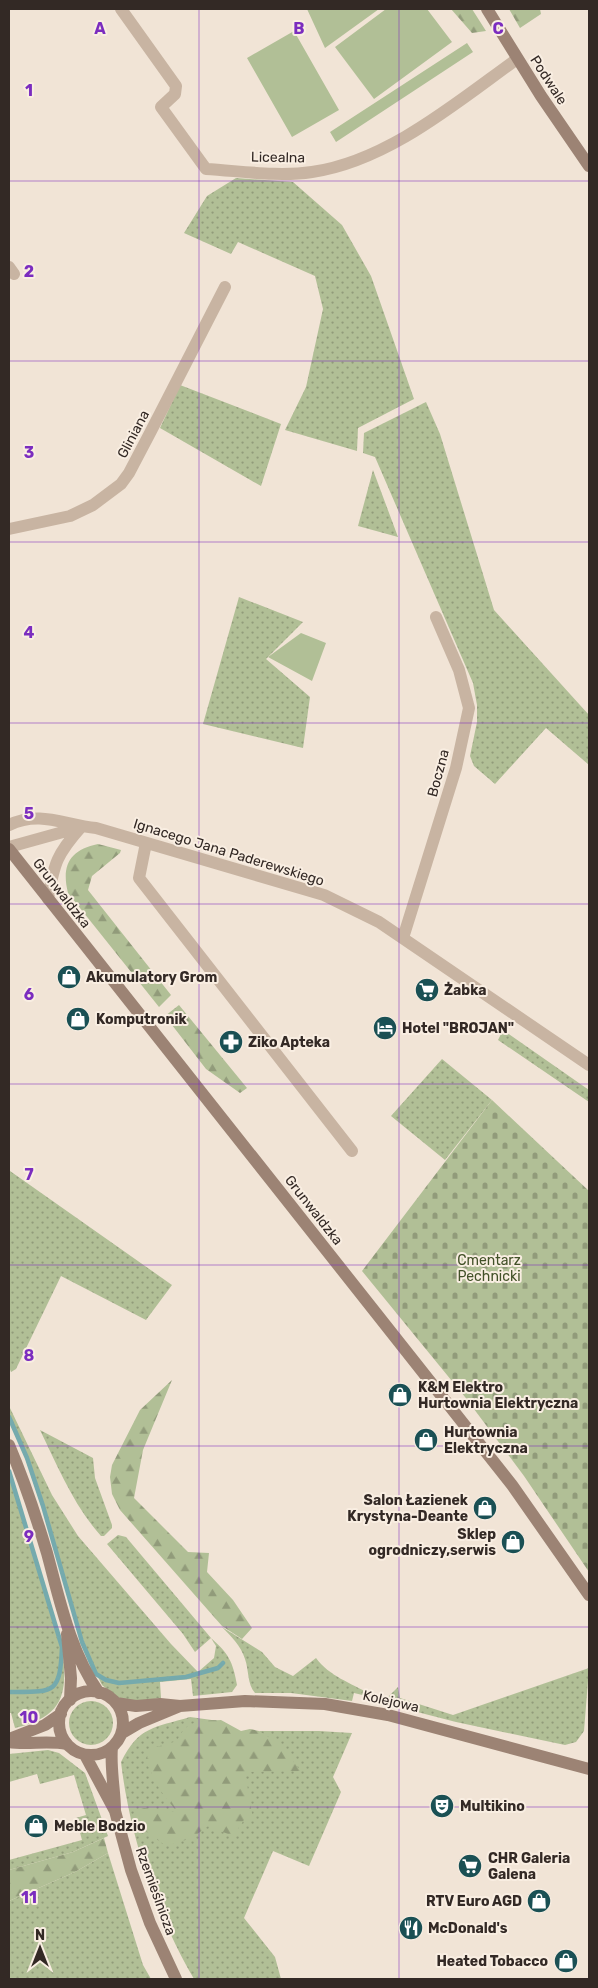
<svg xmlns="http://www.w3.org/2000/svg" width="598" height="1988" viewBox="0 0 598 1988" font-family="Rubik,sans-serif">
<defs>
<pattern id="grass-dots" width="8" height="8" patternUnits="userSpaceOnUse" patternTransform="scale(1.25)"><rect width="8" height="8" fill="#b1bf96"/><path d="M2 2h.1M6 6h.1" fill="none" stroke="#919b7a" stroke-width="1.8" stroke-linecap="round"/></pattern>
<pattern id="forest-firs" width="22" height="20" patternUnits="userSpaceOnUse" patternTransform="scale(1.25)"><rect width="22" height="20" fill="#b1bf96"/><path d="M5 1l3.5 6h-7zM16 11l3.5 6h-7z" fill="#919b7a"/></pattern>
<pattern id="cemetery-stones" width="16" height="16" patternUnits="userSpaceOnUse" patternTransform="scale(1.25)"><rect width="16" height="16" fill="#b1bf96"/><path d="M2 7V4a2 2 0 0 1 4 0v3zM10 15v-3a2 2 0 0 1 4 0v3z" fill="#919b7a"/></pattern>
</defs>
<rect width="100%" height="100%" fill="#f1e4d6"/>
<path fill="url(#grass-dots)" d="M236 178 293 182 342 225 371 276 414 399 358 428 357 451 285 430 306 387 323 309 315 276 238 242 231 254 184 233 207 196Z
M180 385 281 424 261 486 160 428Z
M426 402 440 434 494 610 589 715V765L546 728 495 784 474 766 470 756 477 722V705L473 683 375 457 363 453 364 433Z
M373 470 398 537 358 526Z
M239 597 303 622 266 659 310 697 303 748 203 724Z
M503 1030 589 1090V1102L498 1040Z
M442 1059 492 1100 445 1160 391 1116Z
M10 1171 172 1285 146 1320 61 1276 16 1369 11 1372 9 1367Z
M9 1406 52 1495 78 1536 171 1644 198 1672 214 1658 216 1646 211 1638 195 1652 183 1634 107 1544 118 1535 126 1537 211 1638C229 1654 233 1662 237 1685L232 1692 193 1696 191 1679 160 1682 161 1698 134 1702 119 1699 102 1685 93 1667 68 1597 43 1506 27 1458 9 1417Z
M40 1430 93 1458 95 1478 112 1525V1528L104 1536H101C74 1506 58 1467 40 1430Z
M9 1471 62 1647C68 1693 65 1716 15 1728L11 1713H9Z
M222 1627 262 1652 275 1667 293 1676 316 1658C329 1676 351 1683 370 1694L371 1697 354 1693 352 1701 291 1693H255C247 1684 249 1670 245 1659 241 1646 231 1636 222 1627Z
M589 1668 584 1731 576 1742 565 1745 456 1722 394 1706 385 1700 398 1687 400 1698 453 1715Z
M69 1723a22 22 0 1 1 44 0a22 22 0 1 1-44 0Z
M190 1717 219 1721 240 1732 262 1734 259 1731H319L352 1733 333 1777 341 1792 309 1866 273 1851 244 1918 275 1957 281 1979H194C156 1913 130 1838 121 1762 139 1726 154 1728 190 1717Z
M48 1750 59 1753 85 1773 108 1836 73 1852 9 1870V1860L82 1840 76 1818 86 1815 74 1775 40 1784 37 1774 9 1782V1754Z
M108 1853 143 1965 151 1979H9V1901L75 1872Z"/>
<path fill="url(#forest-firs)" d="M451 9H472L486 31 472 33Z
M509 9H540L541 14 520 28Z
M98 844 121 850 120 853 92 876 88 890 171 995 159 1007 68 893C61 865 70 850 98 844Z
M179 1005 247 1088 240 1093 206 1069 165 1016Z
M172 1380 143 1450 134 1498 188 1552 209 1553 207 1572 233 1600 252 1628 242 1639 222 1626 120 1510 112 1494 110 1477 112 1465 140 1410Z
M221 1720 241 1731 250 1729 259 1731 278 1743 301 1771 245 1772 253 1820H244L233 1836 208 1826 192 1838 166 1846 133 1822 135 1811 144 1808 177 1812 160 1790 145 1760 153 1748 177 1741C187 1719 200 1721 221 1720Z
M104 1838 108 1853 75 1872 9 1901V1870L73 1852Z"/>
<path fill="url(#cemetery-stones)" d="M492 1100 589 1191V1572L524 1476 465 1397 362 1271Z"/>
<path fill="#b1bf96" d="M307 9H379L325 48Z
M386 9H427L452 42 374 99 335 47Z
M294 31 339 110 292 137 247 58Z
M467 43 473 52 336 142 330 132Z
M301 633 326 643 312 681 268 657Z"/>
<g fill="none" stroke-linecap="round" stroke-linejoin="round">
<path stroke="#75aaad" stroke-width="4.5" d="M9 1417 27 1458 43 1506 82 1642 96 1674 106 1680 119 1683 186 1677 218 1668 223 1663
M9 1471 62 1647C60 1694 55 1692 9 1692"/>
<path stroke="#c8b4a2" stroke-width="12" d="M121 9 176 86 175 94 161 107 206 169C241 171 278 177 312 172 388 161 457 102 517 59
M9 267 14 274
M9 529 70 516 93 505 121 484 129 473 150 433 225 287
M9 825C40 810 64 825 96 828L324 895 379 922 589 1065
M146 843 139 878 352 1151
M9 847 81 827
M48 899C54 863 57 854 81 827
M403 938 456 768 469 708 459 670 436 617"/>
<path stroke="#9c8374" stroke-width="12" d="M487 9 541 96 589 166
M9 849 512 1485 589 1595
M9 1445C24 1480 36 1516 47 1553 60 1601 70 1651 99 1693
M67 1634 71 1678 70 1700
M59 1723a32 32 0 1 1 64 0a32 32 0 1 1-64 0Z
M116 1703 136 1706 160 1704 180 1706 245 1701 325 1704 388 1715 589 1769
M122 1733 139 1723 180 1706
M9 1739 45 1725 61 1714
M9 1742C28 1745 47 1740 67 1744
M112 1747C110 1769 115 1790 115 1811
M85 1755 115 1811 131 1870 150 1923 176 1979"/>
</g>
<path fill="none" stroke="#7b2cbf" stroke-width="1" stroke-opacity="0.55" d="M199 9V1979M399 9V1979M9 181H589M9 361H589M9 542H589M9 723H589M9 904H589M9 1084H589M9 1265H589M9 1446H589M9 1627H589M9 1807H589"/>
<defs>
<g id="shop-disc" transform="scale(1.25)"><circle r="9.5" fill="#1a5054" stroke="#f9eee2"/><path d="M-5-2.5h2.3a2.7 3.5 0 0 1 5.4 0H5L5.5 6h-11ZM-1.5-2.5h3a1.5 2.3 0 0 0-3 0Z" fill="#fff"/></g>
<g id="supermarket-disc" transform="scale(1.25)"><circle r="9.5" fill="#1a5054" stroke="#f9eee2"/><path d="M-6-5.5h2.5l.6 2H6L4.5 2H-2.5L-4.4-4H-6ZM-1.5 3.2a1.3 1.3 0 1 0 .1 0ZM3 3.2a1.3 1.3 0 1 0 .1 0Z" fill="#fff"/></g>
<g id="hotel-disc" transform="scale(1.25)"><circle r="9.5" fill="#1a5054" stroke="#f9eee2"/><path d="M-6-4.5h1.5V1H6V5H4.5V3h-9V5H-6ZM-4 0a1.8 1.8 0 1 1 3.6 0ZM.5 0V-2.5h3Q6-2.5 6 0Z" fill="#fff"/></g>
<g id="pharmacy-disc" transform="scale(1.25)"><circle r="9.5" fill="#1a5054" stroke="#f9eee2"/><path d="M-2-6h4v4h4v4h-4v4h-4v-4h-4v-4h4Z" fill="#fff"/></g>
<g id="theatre-disc" transform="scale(1.25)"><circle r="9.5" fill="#1a5054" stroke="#f9eee2"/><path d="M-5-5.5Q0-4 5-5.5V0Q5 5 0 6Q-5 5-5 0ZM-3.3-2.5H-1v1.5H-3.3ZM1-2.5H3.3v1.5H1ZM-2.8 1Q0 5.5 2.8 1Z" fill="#fff"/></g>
<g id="restaurant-disc" transform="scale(1.25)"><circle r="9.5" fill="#1a5054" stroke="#f9eee2"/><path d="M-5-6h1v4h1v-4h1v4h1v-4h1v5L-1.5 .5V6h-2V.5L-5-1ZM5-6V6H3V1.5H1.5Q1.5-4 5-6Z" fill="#fff"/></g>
</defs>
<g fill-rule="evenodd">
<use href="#shop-disc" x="69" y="977"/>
<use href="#supermarket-disc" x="427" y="990"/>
<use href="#shop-disc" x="78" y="1019"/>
<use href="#hotel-disc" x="385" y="1028"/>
<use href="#pharmacy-disc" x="231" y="1042"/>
<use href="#shop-disc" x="400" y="1395"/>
<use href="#shop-disc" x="426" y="1440"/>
<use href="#shop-disc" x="485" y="1508"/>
<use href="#shop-disc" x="513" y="1542"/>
<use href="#theatre-disc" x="442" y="1806"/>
<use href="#shop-disc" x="36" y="1826"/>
<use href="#supermarket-disc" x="470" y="1866"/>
<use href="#shop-disc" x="539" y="1901"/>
<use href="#restaurant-disc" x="411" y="1928"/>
<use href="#shop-disc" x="566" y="1961"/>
</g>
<g text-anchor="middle" stroke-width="4" stroke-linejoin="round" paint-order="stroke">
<g font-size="14" fill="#332925" stroke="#f9eee2">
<text transform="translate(549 80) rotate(57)" y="5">Podwale</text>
<text transform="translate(278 157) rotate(1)" y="5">Licealna</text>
<text transform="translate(133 434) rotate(-62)" y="5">Gliniana</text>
<text transform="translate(438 773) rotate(-75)" y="5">Boczna</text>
<text transform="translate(229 852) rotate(17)" y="5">Ignacego Jana Paderewskiego</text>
<text transform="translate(62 893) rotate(52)" y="5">Grunwaldzka</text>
<text transform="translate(314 1210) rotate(52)" y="5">Grunwaldzka</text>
<text transform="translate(391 1701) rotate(13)" y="5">Kolejowa</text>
<text transform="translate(156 1891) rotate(70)" y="5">Rzemieślnicza</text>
</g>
<g font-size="14" font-weight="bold" fill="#332925" stroke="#f9eee2" text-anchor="start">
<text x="86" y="982">Akumulatory Grom</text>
<text x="444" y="995">Żabka</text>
<text x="96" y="1024">Komputronik</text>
<text x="402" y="1033">Hotel "BROJAN"</text>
<text x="248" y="1047">Ziko Apteka</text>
<text x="418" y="1392">K&amp;M Elektro<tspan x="418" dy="16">Hurtownia Elektryczna</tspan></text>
<text x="444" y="1437">Hurtownia<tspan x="444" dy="16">Elektryczna</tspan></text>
<text x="468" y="1505" text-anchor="end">Salon Łazienek<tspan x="468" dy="16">Krystyna-Deante</tspan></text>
<text x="496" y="1539" text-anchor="end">Sklep<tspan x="496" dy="16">ogrodniczy,serwis</tspan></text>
<text x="460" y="1811">Multikino</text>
<text x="54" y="1831">Meble Bodzio</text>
<text x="488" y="1863">CHR Galeria<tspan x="488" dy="16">Galena</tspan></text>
<text x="522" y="1906" text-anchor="end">RTV Euro AGD</text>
<text x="428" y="1933">McDonald's</text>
<text x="548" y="1966" text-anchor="end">Heated Tobacco</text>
</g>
<g font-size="14" fill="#425128" stroke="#f9eee2">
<text x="489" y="1265">Cmentarz<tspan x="489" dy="16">Pechnicki</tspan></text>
</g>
</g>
<g font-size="16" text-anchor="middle" font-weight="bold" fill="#7b2cbf" stroke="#f9eee2" stroke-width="4" stroke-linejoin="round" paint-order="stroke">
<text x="100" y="34">A</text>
<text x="299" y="34">B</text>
<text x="498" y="34">C</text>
<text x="29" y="96">1</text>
<text x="29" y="277">2</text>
<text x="29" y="458">3</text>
<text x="29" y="638">4</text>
<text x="29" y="819">5</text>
<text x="29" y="1000">6</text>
<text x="29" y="1180">7</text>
<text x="29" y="1361">8</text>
<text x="29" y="1542">9</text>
<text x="29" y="1723">10</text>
<text x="29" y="1903">11</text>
</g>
<rect width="598" height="1988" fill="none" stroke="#332925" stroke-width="20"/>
<g transform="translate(40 1948)" stroke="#f9eee2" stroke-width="4" paint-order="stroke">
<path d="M0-4L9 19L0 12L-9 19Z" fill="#332925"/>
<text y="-8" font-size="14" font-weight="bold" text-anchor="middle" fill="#332925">N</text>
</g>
</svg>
